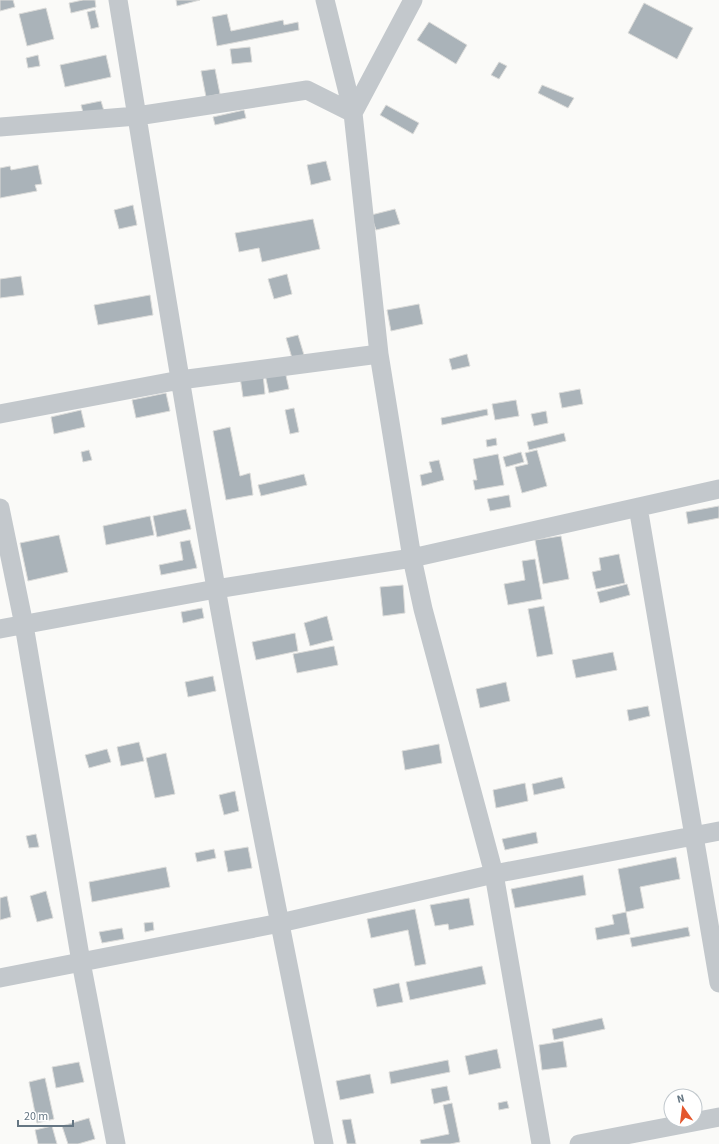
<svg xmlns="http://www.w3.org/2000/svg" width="719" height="1144" viewBox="0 0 719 1144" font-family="'Source Sans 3',sans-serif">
<rect width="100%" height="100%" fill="#fafaf8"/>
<path fill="#aab3b9" stroke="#dcdcda" d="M0 0H13L15 7 0 11Z
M83 0H95L96 7 71 13 69 3Z
M176 0H200L177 6Z
M644 3 693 28 677 59 628 33Z
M46 8 54 39 27 46 19 14Z
M95 10 99 27 91 29 87 12Z
M227 14 231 31 283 20 284 25 298 22 299 30 217 46 212 17Z
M429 22 467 45 456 64 417 40Z
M250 47 252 62 232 64 230 49Z
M38 55 40 66 28 68 26 58Z
M106 55 111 77 65 87 60 65Z
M499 62 507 66 499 79 491 75Z
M215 69 220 94 206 97 201 71Z
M542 85 574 98 568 108 538 93Z
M101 101 104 111 84 116 81 105Z
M386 105 419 123 413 134 380 115Z
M244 110 246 118 215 125 213 117Z
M326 161 331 180 311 185 307 165Z
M38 165 42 184 35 185 37 191 0 198V168L10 166 11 170Z
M133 205 137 225 119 229 114 210Z
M395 209 400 224 376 230 371 215Z
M313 219 320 249 262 262 259 248 239 252 235 233Z
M287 274 292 294 274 299 268 279Z
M21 276 24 295 0 298V279Z
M150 295 153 315 98 325 94 305Z
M419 304 423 324 391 331 387 310Z
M298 335 304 355 292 358 286 338Z
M467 354 470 366 452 370 449 359Z
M285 371 289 389 269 393 265 374Z
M263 374 265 394 243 397 240 377Z
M580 389 583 404 562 408 559 393Z
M166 393 170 411 136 418 132 400Z
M516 400 519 416 495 420 492 404Z
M294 408 299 432 290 434 285 410Z
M487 409 488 415 442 425 441 418Z
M81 410 85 427 54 434 51 417Z
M546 411 548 423 534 426 531 414Z
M230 427 240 476 250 473 253 495 226 500 213 431Z
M564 433 566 441 529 450 527 442Z
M496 438 497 445 487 447 486 440Z
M89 450 92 460 83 462 81 452Z
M537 450 547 486 522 493 515 467 528 464 525 453Z
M521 452 524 462 506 467 503 457Z
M498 454 504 485 475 490 473 480H477L473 459Z
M439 460 444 480 422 486 420 475 432 472 429 462Z
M304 474 307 485 261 496 258 485Z
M509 495 511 507 490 511 487 499Z
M719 506V518L688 524 686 512Z
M186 509 191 529 157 537 153 516Z
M150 516 154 535 106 545 103 526Z
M59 535 68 572 28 581 20 543Z
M561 536 569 579 543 584 535 540Z
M190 540 197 568 161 575 159 565 183 560 180 542Z
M619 554 625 583 596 589 592 572 601 570 599 558Z
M535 559 542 599 508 605 504 584 525 580 522 561Z
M627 584 630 595 600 603 597 592Z
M403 585 405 613 383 616 380 587Z
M544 606 553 654 537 657 528 609Z
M202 608 204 618 183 623 181 612Z
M327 616 333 640 310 646 304 623Z
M295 633 298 651 256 660 252 642Z
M334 646 338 665 297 673 293 654Z
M613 652 617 670 576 678 572 660Z
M213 676 216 691 188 697 185 682Z
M506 682 510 701 480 708 476 689Z
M648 706 650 716 629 721 627 710Z
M139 742 144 761 121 766 117 747Z
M439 744 442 763 405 770 402 751Z
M107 749 111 762 89 768 85 755Z
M166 753 175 794 155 798 146 758Z
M562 777 565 788 534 795 532 784Z
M525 783 528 801 496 808 493 790Z
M235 791 239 811 224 815 219 795Z
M536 832 538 843 505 850 502 839Z
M36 834 39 847 29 848 26 836Z
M248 847 252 868 228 872 224 851Z
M214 849 216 858 197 862 195 853Z
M676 857 680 879 640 887 644 908 626 912 618 869Z
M166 867 170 887 92 902 89 882Z
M583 875 586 895 515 908 511 889Z
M46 891 53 918 37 922 30 896Z
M7 896 11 917 0 920V898Z
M469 898 474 925 449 930 448 924 435 926 430 905Z
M415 909 426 964 415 966 408 930 371 938 367 919Z
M626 912 630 934 597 940 595 928 614 924 612 915Z
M153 922 154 930 145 932 144 923Z
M688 927 690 936 632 947 630 938Z
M122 928 124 939 102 943 99 932Z
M482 966 486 984 410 1000 406 982Z
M399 983 403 1002 377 1007 373 989Z
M602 1018 605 1029 554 1040 552 1029Z
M563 1041 567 1067 542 1070 539 1045Z
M497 1049 501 1068 469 1075 465 1056Z
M448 1060 450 1072 391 1084 389 1072Z
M79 1062 84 1082 56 1088 52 1067Z
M370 1074 374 1093 340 1100 336 1081Z
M45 1078 54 1119 37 1123 29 1082Z
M447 1086 450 1100 434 1104 431 1089Z
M507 1101 509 1108 499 1110 498 1103Z
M452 1103 460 1142 450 1144H421L420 1140 449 1134 443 1105Z
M89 1118 95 1139 78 1144H68L62 1126Z
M351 1119 356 1144H347L342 1120Z
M52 1126 57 1144H38L35 1130Z"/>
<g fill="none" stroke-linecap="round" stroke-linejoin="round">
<path stroke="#c3c8cc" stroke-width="19" d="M118 0C150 196 181 392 216 588 249 774 287 959 324 1144
M325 0 353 113 379 354 412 558 423 609 494 874 541 1144
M0 127 137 116 307 90 353 113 413 0
M0 414 180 380 379 354
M638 507 719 983
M0 508 24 625 81 962 116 1144
M0 629 216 589 412 558 719 489
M0 978 280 923 494 874 719 831
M579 1144 719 1117"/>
</g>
<g transform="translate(683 1108) rotate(346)"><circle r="19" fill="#ffffff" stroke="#c1c8cd"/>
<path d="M0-3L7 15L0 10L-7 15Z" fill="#e4572e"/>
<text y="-6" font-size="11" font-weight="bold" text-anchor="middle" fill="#657683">N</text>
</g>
<path d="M18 1120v6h55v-6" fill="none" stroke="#657683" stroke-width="2"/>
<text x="24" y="1120" font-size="12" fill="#657683" stroke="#ffffff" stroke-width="3" paint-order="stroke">20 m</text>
</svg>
